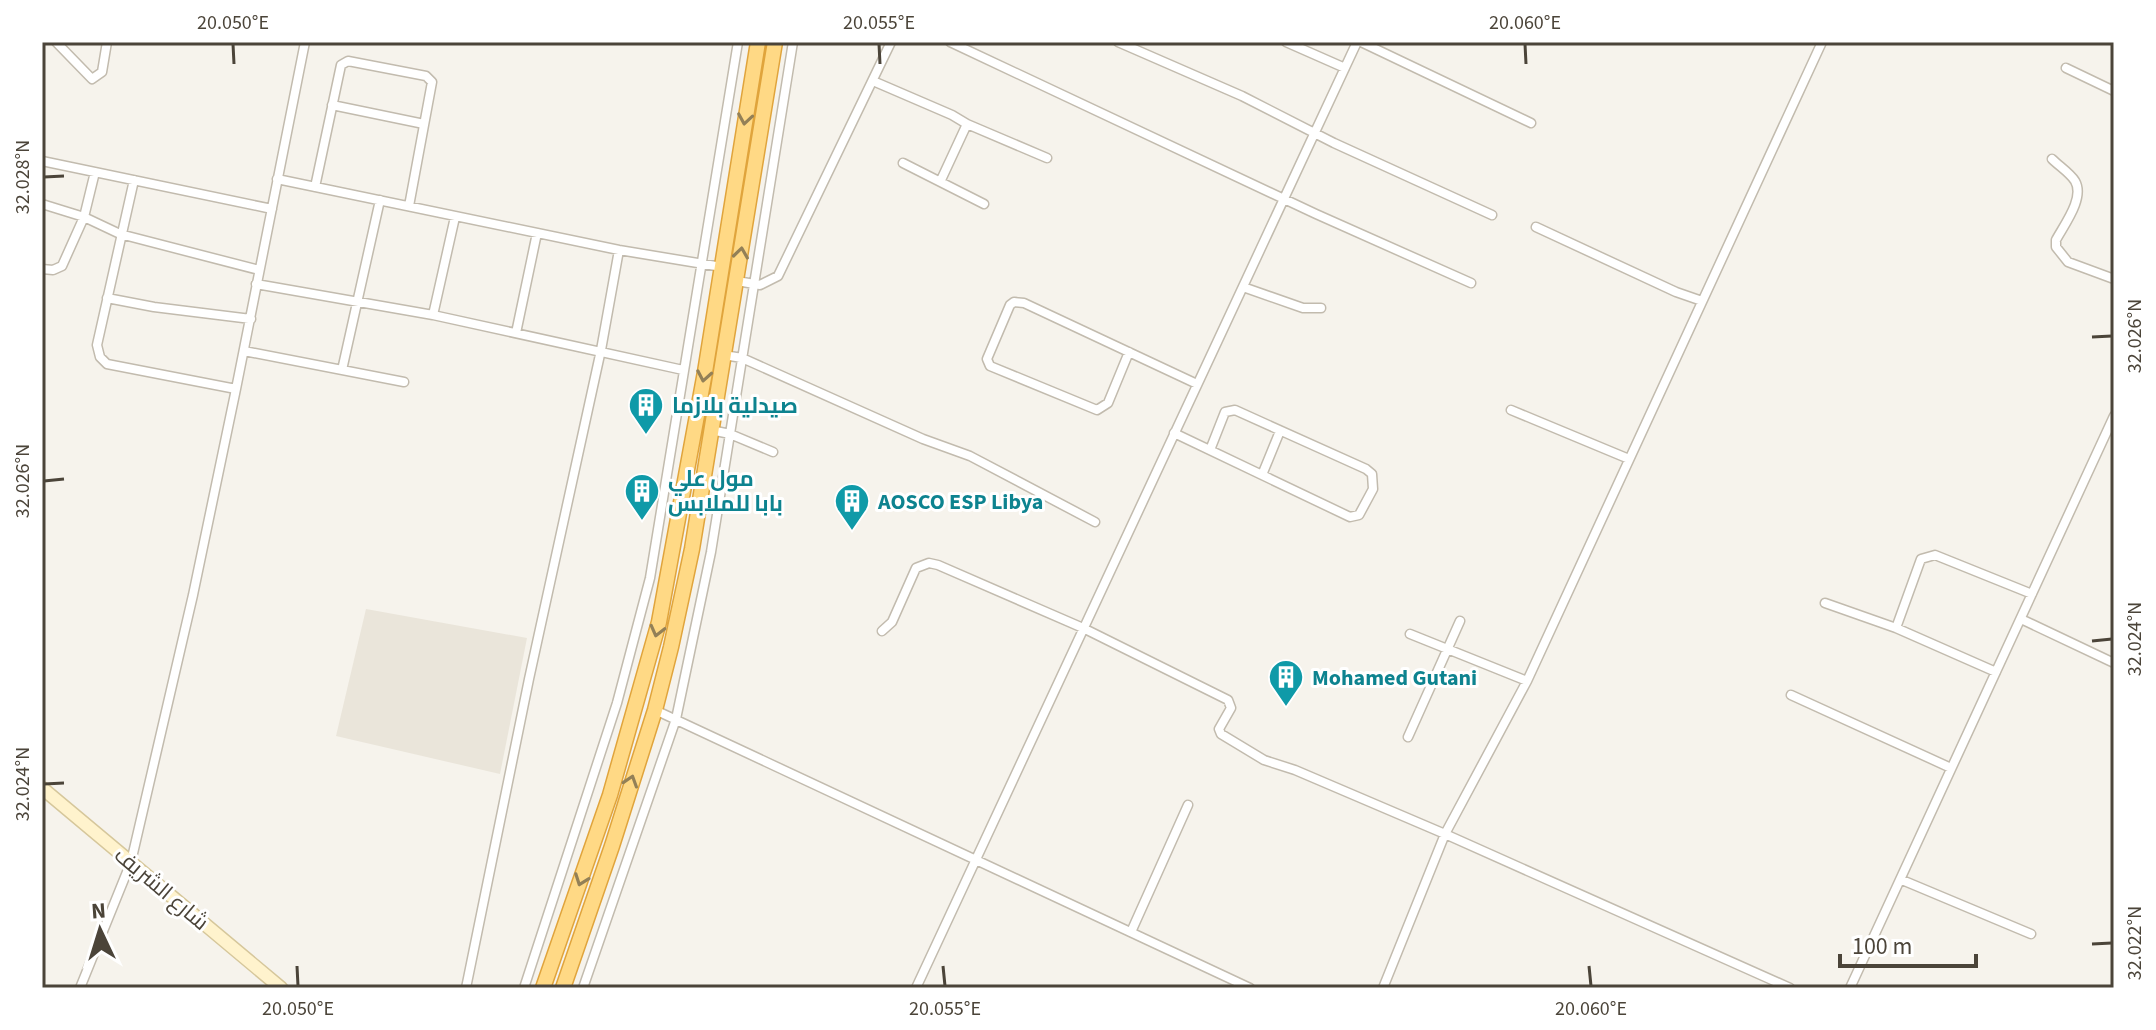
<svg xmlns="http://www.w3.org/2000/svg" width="2156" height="1030" viewBox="0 0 2156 1030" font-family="'Source Sans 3',Cairo,sans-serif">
<rect width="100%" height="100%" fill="#f6f3ec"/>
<path fill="#eae5da" d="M366 609 527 638 500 774 336 736Z"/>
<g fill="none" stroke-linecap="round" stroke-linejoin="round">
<g stroke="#c2bbae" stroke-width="11">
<path id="minor" d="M56 42 92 79 102 72 107 42
M950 42 1316 214 1471 283
M1118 42 1242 96 1334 143 1492 215
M1286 42 1345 68
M1361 42 1531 123
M2066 68 2114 91
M873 81 952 115 967 124 941 180
M332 105 424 124
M967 124 1047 158
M2052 159C2059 166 2070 173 2075 181 2085 198 2064 225 2056 240V247L2068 262 2114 279
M42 161 272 209
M903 163 984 204
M277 179 619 250 722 267
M134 180 97 345 100 357 107 364 236 389
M315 187 341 65 348 61 426 76 432 82 409 206
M42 204 84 217 120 234 259 270
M1536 227 1676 292 1702 301
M42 269 53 270 62 266 84 217 95 172
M737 281 760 285 778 276 891 42
M256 284 433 315 683 370
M1243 287 1303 308H1321
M107 298 154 307 251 319
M433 315 455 217
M516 333 537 233
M244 351 404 382
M1129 352 1108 403 1097 410 990 366 987 359 1010 305 1014 302 1024 303 1197 384
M724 355 742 358 923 439 970 456 1095 522
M342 370 380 200
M1511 410 1629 459
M711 430 730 434 773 452
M1174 433 1350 517 1359 515 1373 489 1372 474 1366 469 1235 410 1225 412 1210 450
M1262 475 1280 431
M1825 603 1896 628 1996 672
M2021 619 2114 663
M1896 628 1921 559 1935 555 2032 594
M882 631 892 622 916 568 929 563 938 565 1083 628 1228 700 1231 708 1219 729 1221 734 1264 760 1295 770 1445 834 1790 988
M1410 634 1527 681
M1791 695 1951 768
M655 710 1250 988
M1408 737 1460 621
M1902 880 2031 934
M1131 932 1188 805
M80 988 131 862 193 595 236 389 305 42
M466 988 529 679 601 350 619 250
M524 988 617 703 650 578 738 42
M583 988 676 719 711 552 793 42
M916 988 1357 42
M1383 988 1445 834 1527 681 1822 42
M1850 988 2114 416"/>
</g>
<g stroke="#d6c79b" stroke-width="15">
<path id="secondary" d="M42 788 281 988"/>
</g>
<g stroke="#e0a43c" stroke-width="17">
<path id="trunk" d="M543 988 610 795 659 622 705 372 758 42
M563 988 612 846 655 710 671 647 692 549 775 42"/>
</g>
<use href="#minor" stroke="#fff" stroke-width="8"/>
<use href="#secondary" stroke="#fff3cd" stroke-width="12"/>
<use href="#trunk" stroke="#ffd985" stroke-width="14"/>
</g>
<defs><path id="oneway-chevron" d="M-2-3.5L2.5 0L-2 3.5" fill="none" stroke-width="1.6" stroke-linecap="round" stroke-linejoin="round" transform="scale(2)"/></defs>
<g stroke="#938057">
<use href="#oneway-chevron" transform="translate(745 119) rotate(99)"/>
<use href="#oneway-chevron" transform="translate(741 253) rotate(-82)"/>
<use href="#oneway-chevron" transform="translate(704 376) rotate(100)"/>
<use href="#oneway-chevron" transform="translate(657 631) rotate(104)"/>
<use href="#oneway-chevron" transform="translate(631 781) rotate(-72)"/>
<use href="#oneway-chevron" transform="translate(581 880) rotate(110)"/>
</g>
<path fill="none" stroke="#4b4439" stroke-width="3" d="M233 44 234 64M879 44 880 64M1525 44 1526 64M44 177 64 176M2092 337 2112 336M44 481 64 479M2092 641 2112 639M44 784 64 783M2092 944 2112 943M297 966 298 986M943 966 945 986M1589 966 1591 986"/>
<defs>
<g id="building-pin" transform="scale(1.8)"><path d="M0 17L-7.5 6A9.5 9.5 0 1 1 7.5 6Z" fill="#0f9aa8" stroke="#fff"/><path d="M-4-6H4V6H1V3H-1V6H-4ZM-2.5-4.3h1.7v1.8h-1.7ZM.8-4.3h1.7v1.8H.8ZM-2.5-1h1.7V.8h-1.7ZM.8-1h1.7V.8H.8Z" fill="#fff"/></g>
</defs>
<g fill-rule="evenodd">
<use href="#building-pin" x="646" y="405"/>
<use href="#building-pin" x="642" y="491"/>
<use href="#building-pin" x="852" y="501"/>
<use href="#building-pin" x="1286" y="677"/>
</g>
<g text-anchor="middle" stroke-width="6" stroke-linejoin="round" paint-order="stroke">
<g font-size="22" font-weight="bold" fill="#0d838f" stroke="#fff" text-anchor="start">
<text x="672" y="413">صيدلية بلازما</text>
<text x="668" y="486">مول علي<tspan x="668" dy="25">بابا للملابس</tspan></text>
<text x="878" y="509">AOSCO ESP Libya</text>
<text x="1312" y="685">Mohamed Gutani</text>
</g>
<g font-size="22" fill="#4b4439" stroke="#fff">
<text transform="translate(162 888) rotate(40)" y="8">شارع الشريف</text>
</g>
</g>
<rect width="2156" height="1030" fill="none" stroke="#ffffff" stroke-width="88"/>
<g transform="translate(100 930) rotate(356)" stroke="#ffffff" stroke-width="6" paint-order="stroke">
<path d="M0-6L14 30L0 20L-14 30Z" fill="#4b4439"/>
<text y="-12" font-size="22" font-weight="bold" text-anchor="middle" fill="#4b4439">N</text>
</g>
<path d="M1840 954v12h136v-12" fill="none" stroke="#4b4439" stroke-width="4"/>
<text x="1852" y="954" font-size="24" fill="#4b4439" stroke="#ffffff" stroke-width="6" paint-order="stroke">100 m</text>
<rect x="44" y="44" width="2068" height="942" fill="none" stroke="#4b4439" stroke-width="3"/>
<g font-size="20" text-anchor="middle" fill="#4b4439">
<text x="233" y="29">20.050°E</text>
<text x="879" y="29">20.055°E</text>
<text x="1525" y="29">20.060°E</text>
<text transform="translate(22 177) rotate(-90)" y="7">32.028°N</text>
<text transform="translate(2134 336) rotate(-90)" y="7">32.026°N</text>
<text transform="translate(22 481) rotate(-90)" y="7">32.026°N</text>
<text transform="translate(2134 639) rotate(-90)" y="7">32.024°N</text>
<text transform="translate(22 784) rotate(-90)" y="7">32.024°N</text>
<text transform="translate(2134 943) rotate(-90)" y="7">32.022°N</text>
<text x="298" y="1015">20.050°E</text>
<text x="945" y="1015">20.055°E</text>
<text x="1591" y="1015">20.060°E</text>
</g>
</svg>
